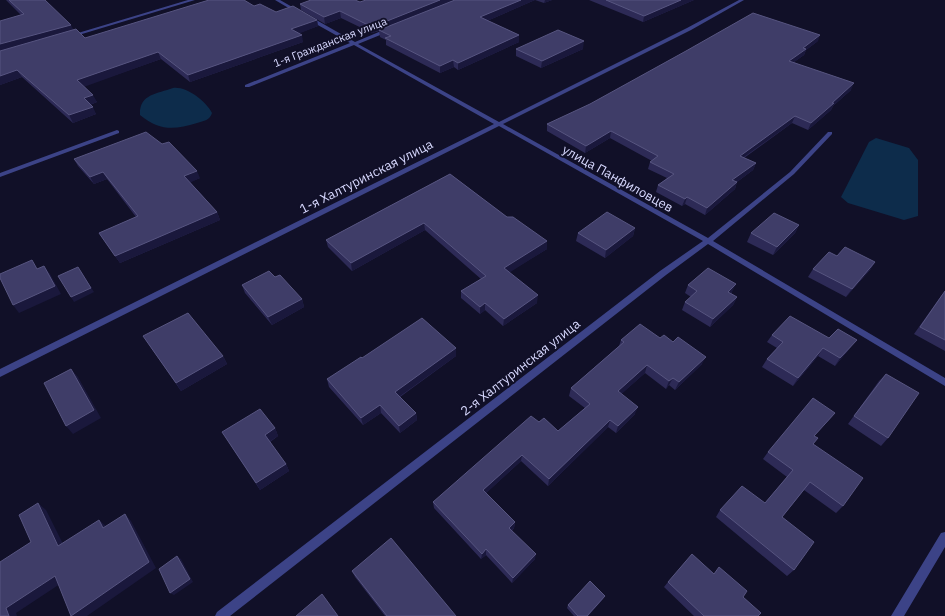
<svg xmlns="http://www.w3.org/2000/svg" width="945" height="616" viewBox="0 0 945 616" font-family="'IBM Plex Sans',sans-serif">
<rect width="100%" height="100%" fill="#111028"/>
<path fill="#0d2c4b" d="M173 88C186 86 206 101 212 113 210 120 204 121 197 123 174 130 160 131 140 115 139 94 157 94 173 88Z
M876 138 909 148 918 160V216L904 220 848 203 841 197 869 142Z"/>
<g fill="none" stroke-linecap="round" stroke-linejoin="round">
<path fill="#3c4387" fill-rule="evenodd" d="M188 0H195L72 37 68 36Z
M275 0H280L301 12 297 13Z
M739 0H744L691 30 503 124 708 238 790 172 828 132H832V134L794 174 713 241 945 378V386L708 244 666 275 230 616H215L217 612 660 271 703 241 499 126 0 377V369L494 124 354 45 249 87H245V85L350 43 307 19V17H311L355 42 386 29H390V31L358 44 499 122 687 28Z
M117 130 119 131V133L0 177V173Z
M945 532V547L904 616H891L941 533Z"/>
</g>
<path fill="#2d2a56" d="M6 0H45L73 30 85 38 254 6 276 12 317 20 318 26 299 33 303 42 190 82 161 59 84 86 97 102 90 105 96 114 73 123 22 77 0 85 21 15Z
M366 0H552L544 3 535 0 487 21 519 35V42L458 70 454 67 440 73 386 45V40L380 37 379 31 372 33 341 18 325 24 301 10 300 4 360 2Z
M589 0H694L643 22Z
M818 41 806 50 804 55 794 62 851 90 833 106 831 110 808 130 792 123 744 158 756 163 753 170 737 182 735 189 705 215 685 204 682 206 656 192 658 185 667 178 648 169 650 162 652 161 610 138 585 153 547 131V124Z
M516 49H583L541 68 516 56Z
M74 159 200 178 190 182 217 212 220 220 120 263 99 233 136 217 107 179 94 184 78 166Z
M450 174 507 217 547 241V249L509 272 537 303 503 326 485 310 480 314 461 298V291L481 279 425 230 352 271 328 247 326 240Z
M799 225 795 233 773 255 747 242 751 233Z
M635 228 633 236 605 258 576 241 578 233Z
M875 262 870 270 846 297 808 277 813 269Z
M242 285 302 299 304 307 272 325 245 293Z
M688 285 732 292 731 293 737 297 733 305 710 327 682 310 685 302 691 297 685 293Z
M945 291V351L914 334 941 296Z
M772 335 829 338 851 347 835 366 818 356 793 386 762 367 767 359 777 348 767 342Z
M143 336 223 356 227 364 181 391Z
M660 338 702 364 675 390 669 385 666 389 645 373 621 394 635 414 616 433 608 427 548 486 521 461 486 493 515 522 514 528 512 531 535 559 512 583 486 555 481 559 434 508 433 502 539 422 558 431 585 408 569 396 571 388 619 346 621 340Z
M456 356 400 397 416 413 417 420 400 433 381 413 363 425 329 387 327 379 362 358Z
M886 374 888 438 881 446 848 424 879 381Z
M835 413 814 436 813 444 843 506 836 513 804 490 782 517 794 570 787 576 716 517 720 510 765 503 787 477 763 459 768 452Z
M275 428 278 436 270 442 286 464 289 471 260 490 222 432Z
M352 571 456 616H385L355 577Z
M714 574 743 597 758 616H694L664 587 668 582Z
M603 599 588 616H574L567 608 568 605Z"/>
<path fill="#1a183c" d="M440 0H457L372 33V27Z
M521 0H535L480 24V17Z
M545 0H552L544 3Z
M681 0H694L643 22 644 16Z
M340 11 341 18 325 24 324 17Z
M317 20 318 26 293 36 291 29Z
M71 25 74 31 0 52V44Z
M302 35 303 42 190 82 188 75Z
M519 35V42L458 70V63Z
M820 35 818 41 806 50 804 55 787 67 789 61 803 48Z
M584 41 583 49 541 68 542 61Z
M158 52 161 59 81 88 77 80Z
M453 60 454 67 440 73V66Z
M17 70 22 77 0 85V76Z
M854 83 851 90 833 106 831 110 808 130 811 123Z
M93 95 97 102 87 106 84 98Z
M93 107 96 114 73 123 69 115Z
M795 116 792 123 737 162 740 156Z
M611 131 610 138 585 153 586 146Z
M756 163 753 170 730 187 732 180Z
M197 171 200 178 187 184 184 176Z
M103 172 107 179 94 184 90 177Z
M737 182 735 189 705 215 707 208Z
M687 197 685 204 682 206 685 199Z
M217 212 220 220 120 263 115 256Z
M424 223 425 230 352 271 351 263Z
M799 225 795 233 773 255 777 247Z
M635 228 633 236 605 258 606 250Z
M547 241V249L504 276V268Z
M875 262 870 270 846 297 852 289Z
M44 266 50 274 61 294 19 313 13 305Z
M81 271 94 292 74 302 71 297Z
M736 284 732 292 724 300 728 292Z
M538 295 537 303 503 326 504 319Z
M737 297 733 305 710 327 713 319Z
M302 299 304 307 272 325 268 317Z
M485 303V310L480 314V307Z
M857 340 851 347 835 366 840 358Z
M456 348V356L396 399 395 392Z
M823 348 818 356 793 386 798 378Z
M223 356 227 364 181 391 176 383Z
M706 357 702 364 675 390 679 382Z
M647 365 645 373 616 399 618 391Z
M71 369 78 377 101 418 73 434 66 426Z
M673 378 669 385 666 389 669 381Z
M380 405 381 413 363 425 361 418Z
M638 407 635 414 616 433 618 426Z
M416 413 417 420 400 433 399 426Z
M835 413 829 420 808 443 814 436Z
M610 420 608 427 548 486 549 479Z
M275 428 278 436 269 442 265 435Z
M522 455 521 461 483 496V490Z
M286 464 289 471 260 490 256 483Z
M38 503 46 510 67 552 58 546Z
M125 514 131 521 156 568 87 616H72Z
M99 520 106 526 103 528Z
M515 522 514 528 508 534 509 528Z
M486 549V555L481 559 482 554Z
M536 554 535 559 512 583 513 578Z
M177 556 181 559 193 582 174 595 170 593Z
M55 576 63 582 16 613 17 616H9L6 608Z
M605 596 603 599 588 616H587Z"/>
<path fill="#3f3d68" stroke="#575580" d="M9 0H45L71 25 0 44V21L24 14Z
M209 0H244L254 6 260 4 276 12 293 6 317 20 291 29 302 35 188 75 158 52 77 80 93 95 84 98 93 107 69 115 17 70 0 76V51L76 29 85 38Z
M311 0H355L360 2 366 0H440L372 27 340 11 324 17 300 4Z
M455 0H521L480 17 519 35 458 63 453 60 440 66 385 38 391 36 379 30Z
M606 0H681L644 16Z
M753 13 820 35 803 48 806 49 789 61 854 83 832 103H834L811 123 795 116 740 156 756 163 732 180 737 182 707 208 687 197 685 199 658 185 674 174 650 162 658 156 611 131 586 146 547 124 590 104 686 51Z
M558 30 584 41 542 61 516 49Z
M146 132 162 144 169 142 197 171 184 176 217 212 115 256 99 233 138 216 103 172 90 177 74 159Z
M450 174 507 217H513L547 241 504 268 538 295 504 319 485 303 480 307 461 291 486 276 424 223 351 263 326 240Z
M607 212 635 228 606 250 578 233Z
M774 213 799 225 777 247 751 233Z
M845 247 875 262 852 289 813 269 829 252 837 256Z
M32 260 37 269 44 266 55 286 13 305 0 278V274Z
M78 267 91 288 71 297 58 276Z
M708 268 736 284 728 292 737 297 713 319 685 302 697 291 688 285Z
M269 271 275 277 280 275 302 299 268 317 242 285Z
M945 291V340L920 327Z
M188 313 223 356 176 383 143 336Z
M790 316 829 338 838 329 857 340 840 358 823 348 798 378 767 359 783 342 772 335Z
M422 318 456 348 395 392 416 413 399 426 380 405 361 418 327 379 361 357 362 358Z
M640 324 660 338 664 335 673 342 678 337 706 357 679 382 673 378 669 381 647 365 618 391 638 407 618 426 610 420 549 479 522 455 483 490 515 522 509 528 536 554 513 578 486 549 482 554 433 502 531 416 539 422 544 418 558 431 590 404 571 388 624 342 621 340Z
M71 369 94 410 66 426 44 383Z
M886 374 919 393 888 438 854 416Z
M813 398 835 413 814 436 818 438 813 444 863 478 843 506 810 482 782 517 814 542 794 570 720 510 742 486 765 503 793 470 768 452Z
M260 409 275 428 265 435 286 464 256 483 222 432Z
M38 503 58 546 99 520 103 528 125 514 149 562 71 616 55 576 6 608 9 616H0V562L31 542 19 515Z
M391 538 456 616H387L352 571Z
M692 554 714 574 719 567 747 591 743 597 761 613 758 616H704L668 582Z
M177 556 190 579 170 593 159 569Z
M590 581 605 596 587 616H578L568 605Z
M322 594 338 616H296Z"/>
<g text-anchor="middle" stroke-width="4" stroke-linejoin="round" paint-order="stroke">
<g font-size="11" fill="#d8d9ff" stroke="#111028">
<text transform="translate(330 42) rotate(-21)" y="4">1-я Гражданская улица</text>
</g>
<g font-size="13" fill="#d8d9ff" stroke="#111028">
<text transform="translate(366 176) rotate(-27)" y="5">1-я Халтуринская улица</text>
<text transform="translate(618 178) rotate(29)" y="5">улица Панфиловцев</text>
<text transform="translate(520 367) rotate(-38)" y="5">2-я Халтуринская улица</text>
</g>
</g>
</svg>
